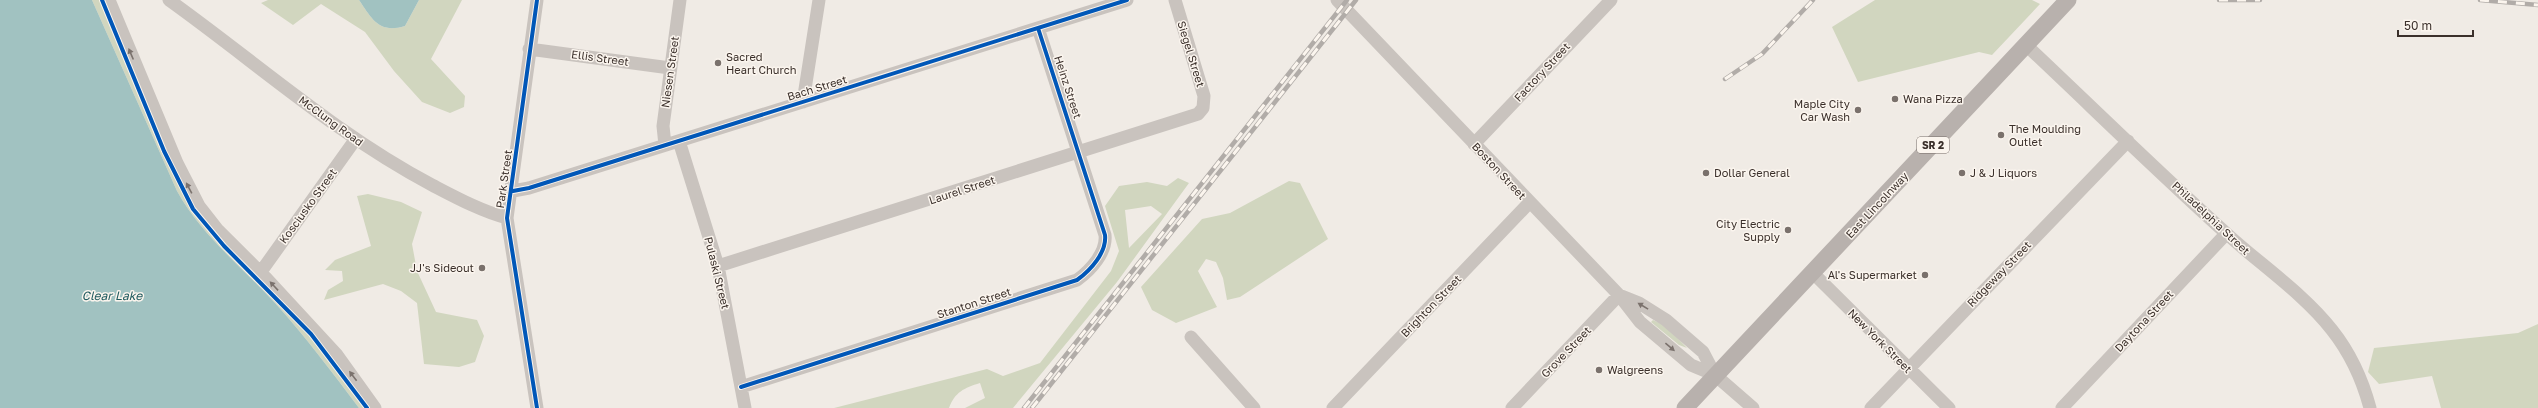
<svg xmlns="http://www.w3.org/2000/svg" width="2538" height="408" viewBox="0 0 2538 408" font-family="'Golos Text',sans-serif">
<rect width="100%" height="100%" fill="#f0ebe5"/>
<path fill="#d1d6bf" fill-rule="evenodd" d="M92 0H105L193 203 326 347 371 408H359C332 372 305 336 275 303 241 266 202 236 177 191Z
M268 0H359C372 19 379 34 405 26L419 0H462L431 59 465 96 464 107 450 113 422 102 394 71 365 32 321 4 293 25 261 3Z
M1875 0H2032L2040 4 1992 55 1979 52 1858 82 1832 27Z
M1178 178 1189 183 1117 282 1013 408H965L985 398 980 383C964 388 955 392 949 408H834L987 369 1003 376 1040 363 1111 271 1119 251 1105 206 1119 186 1147 182 1167 186ZM1151 206 1162 214 1129 248 1125 210Z
M1289 181 1300 183 1328 239 1240 297 1227 300 1223 278 1216 262 1206 259 1198 271 1217 307 1176 323 1152 310 1141 287 1202 219 1230 213Z
M368 194 401 202 422 212 412 244 417 271 436 312 477 320 484 336 475 362 459 367 424 364 417 303 401 291 383 284 324 300 328 290 343 281 342 271 325 270 335 260 371 246 357 196Z
M1653 320 1666 326 1687 348 1679 345 1651 322Z
M2538 324V408H2441L2432 376 2379 384 2368 372 2374 348 2518 333Z"/>
<path fill="#a1c2c1" d="M0 0H92L177 191C202 236 241 266 275 303 305 336 332 372 359 408H0Z
M359 0H419L405 26C379 34 372 19 359 0Z"/>
<g fill="none" stroke-linecap="round" stroke-linejoin="round">
<path stroke="#c9c3be" stroke-width="13" d="M109 0 177 163 199 206 217 229 265 277 337 355 375 408
M169 0C257 63 337 135 432 185 457 198 481 211 507 218
M1337 0 1619 295 1640 322 1691 365 1715 375 1753 408
M2026 45C2093 108 2159 173 2227 234 2261 265 2304 294 2332 330 2351 354 2362 378 2370 408
M529 49 670 68
M803 102 819 0
M679 141 718 266 745 408
M1474 144 1611 0
M665 145 663 126 680 0
M513 191 529 188 1127 0
M718 266 1198 114 1203 108 1204 96 1175 0
M260 273 355 140
M1813 273 1949 408
M1619 295 1639 303 1666 320 1703 352 1715 375
M1191 337 1254 408
M741 387 1077 280C1091 270 1107 252 1105 235L1038 28
M537 408 507 218 537 0
M1333 408 1529 203
M1512 408 1619 295
M1871 408 2128 141
M2062 408 2226 234"/>
<path stroke="#b8b1ad" stroke-width="17" d="M1685 408 2068 0"/>
<g stroke="#b1aca8" stroke-width="4.5">
<path id="rail" d="M2219 0H2260
M2480 0 2538 5
M1725 79 1762 54 1813 0
M1024 408 1347 0
M1032 408 1356 0"/>
</g>
<use href="#rail" stroke="#fbf5ee" stroke-width="3" stroke-dasharray="9" stroke-linecap="butt"/>
<g stroke="#fbf5ee" stroke-width="6">
<path id="cycleway" d="M102 0 164 151 193 209 224 246 311 334 367 408
M513 191 529 188 1127 0
M741 387 1077 280C1091 270 1107 252 1105 235L1038 28
M537 408 507 218 537 0"/>
</g>
<use href="#cycleway" stroke="#0057b8" stroke-width="4"/>
</g>
<defs><path id="oneway-solid" d="M-6-.8H1V-3.2L6.5 0L1 3.2V.8H-6Z"/></defs>
<g fill="#7b726d">
<use href="#oneway-solid" transform="translate(131 54) rotate(-113)"/>
<use href="#oneway-solid" transform="translate(189 188) rotate(-118)"/>
<use href="#oneway-solid" transform="translate(274 286) rotate(-133)"/>
<use href="#oneway-solid" transform="translate(1643 306) rotate(-149)"/>
<use href="#oneway-solid" transform="translate(1670 347) rotate(40)"/>
<use href="#oneway-solid" transform="translate(353 376) rotate(-127)"/>
</g>
<g fill="#7a716c" stroke="#fbf5ee" stroke-width="1.5">
<circle cx="718" cy="63" r="4"/>
<circle cx="1895" cy="99" r="4"/>
<circle cx="1858" cy="110" r="4"/>
<circle cx="2001" cy="135" r="4"/>
<circle cx="1706" cy="173" r="4"/>
<circle cx="1962" cy="173" r="4"/>
<circle cx="1788" cy="230" r="4"/>
<circle cx="482" cy="268" r="4"/>
<circle cx="1925" cy="275" r="4"/>
<circle cx="1599" cy="370" r="4"/>
</g>
<g text-anchor="middle" stroke-width="3" stroke-linejoin="round" paint-order="stroke">
<rect fill="#fbf5ee" stroke="#756b66" stroke-width="1" x="1917" y="137" width="32" height="16" rx="3"/>
<g font-size="10" font-weight="bold" fill="#3b302b">
<text x="1933" y="149">SR 2</text>
</g>
<g font-size="11" fill="#3b302b" stroke="#fbf5ee">
<text transform="translate(1191 54) rotate(73)" y="4">Siegel Street</text>
<text transform="translate(600 58) rotate(8)" y="4">Ellis Street</text>
<text transform="translate(670 72) rotate(-82)" y="4">Niesen Street</text>
<text transform="translate(1542 72) rotate(-47)" y="4">Factory Street</text>
<text transform="translate(1068 87) rotate(72)" y="4">Heinz Street</text>
<text transform="translate(817 88) rotate(-17)" y="4">Bach Street</text>
<text transform="translate(331 121) rotate(36)" y="4">McClung Road</text>
<text transform="translate(1499 171) rotate(47)" y="4">Boston Street</text>
<text transform="translate(504 179) rotate(-82)" y="4">Park Street</text>
<text transform="translate(962 190) rotate(-18)" y="4">Laurel Street</text>
<text transform="translate(1877 205) rotate(-47)" y="4">East Lincolnway</text>
<text transform="translate(308 206) rotate(-54)" y="4">Kosciusko Street</text>
<text transform="translate(2211 218) rotate(43)" y="4">Philadelphia Street</text>
<text transform="translate(717 273) rotate(76)" y="4">Pulaski Street</text>
<text transform="translate(1999 274) rotate(-46)" y="4">Ridgeway Street</text>
<text transform="translate(974 303) rotate(-18)" y="4">Stanton Street</text>
<text transform="translate(1431 306) rotate(-46)" y="4">Brighton Street</text>
<text transform="translate(2144 321) rotate(-47)" y="4">Daytona Street</text>
<text transform="translate(1880 341) rotate(45)" y="4">New York Street</text>
<text transform="translate(1566 352) rotate(-46)" y="4">Grove Street</text>
</g>
<g font-size="11" fill="#3b302b" stroke="#fbf5ee" text-anchor="start">
<text x="726" y="61">Sacred<tspan x="726" dy="13">Heart Church</tspan></text>
<text x="1903" y="103">Wana Pizza</text>
<text x="1850" y="108" text-anchor="end">Maple City<tspan x="1850" dy="13">Car Wash</tspan></text>
<text x="2009" y="133">The Moulding<tspan x="2009" dy="13">Outlet</tspan></text>
<text x="1714" y="177">Dollar General</text>
<text x="1970" y="177">J &amp; J Liquors</text>
<text x="1780" y="228" text-anchor="end">City Electric<tspan x="1780" dy="13">Supply</tspan></text>
<text x="474" y="272" text-anchor="end">JJ's Sideout</text>
<text x="1917" y="279" text-anchor="end">Al's Supermarket</text>
<text x="1607" y="374">Walgreens</text>
</g>
<g font-size="12" font-style="italic" fill="#1f5a5e" stroke="#fbf5ee">
<text x="112" y="300">Clear Lake</text>
</g>
</g>
<path d="M2398 30v6h75v-6" fill="none" stroke="#3b302b" stroke-width="2"/>
<text x="2404" y="30" font-size="12" fill="#3b302b" stroke="#fbf5ee" stroke-width="3" paint-order="stroke">50 m</text>
</svg>
